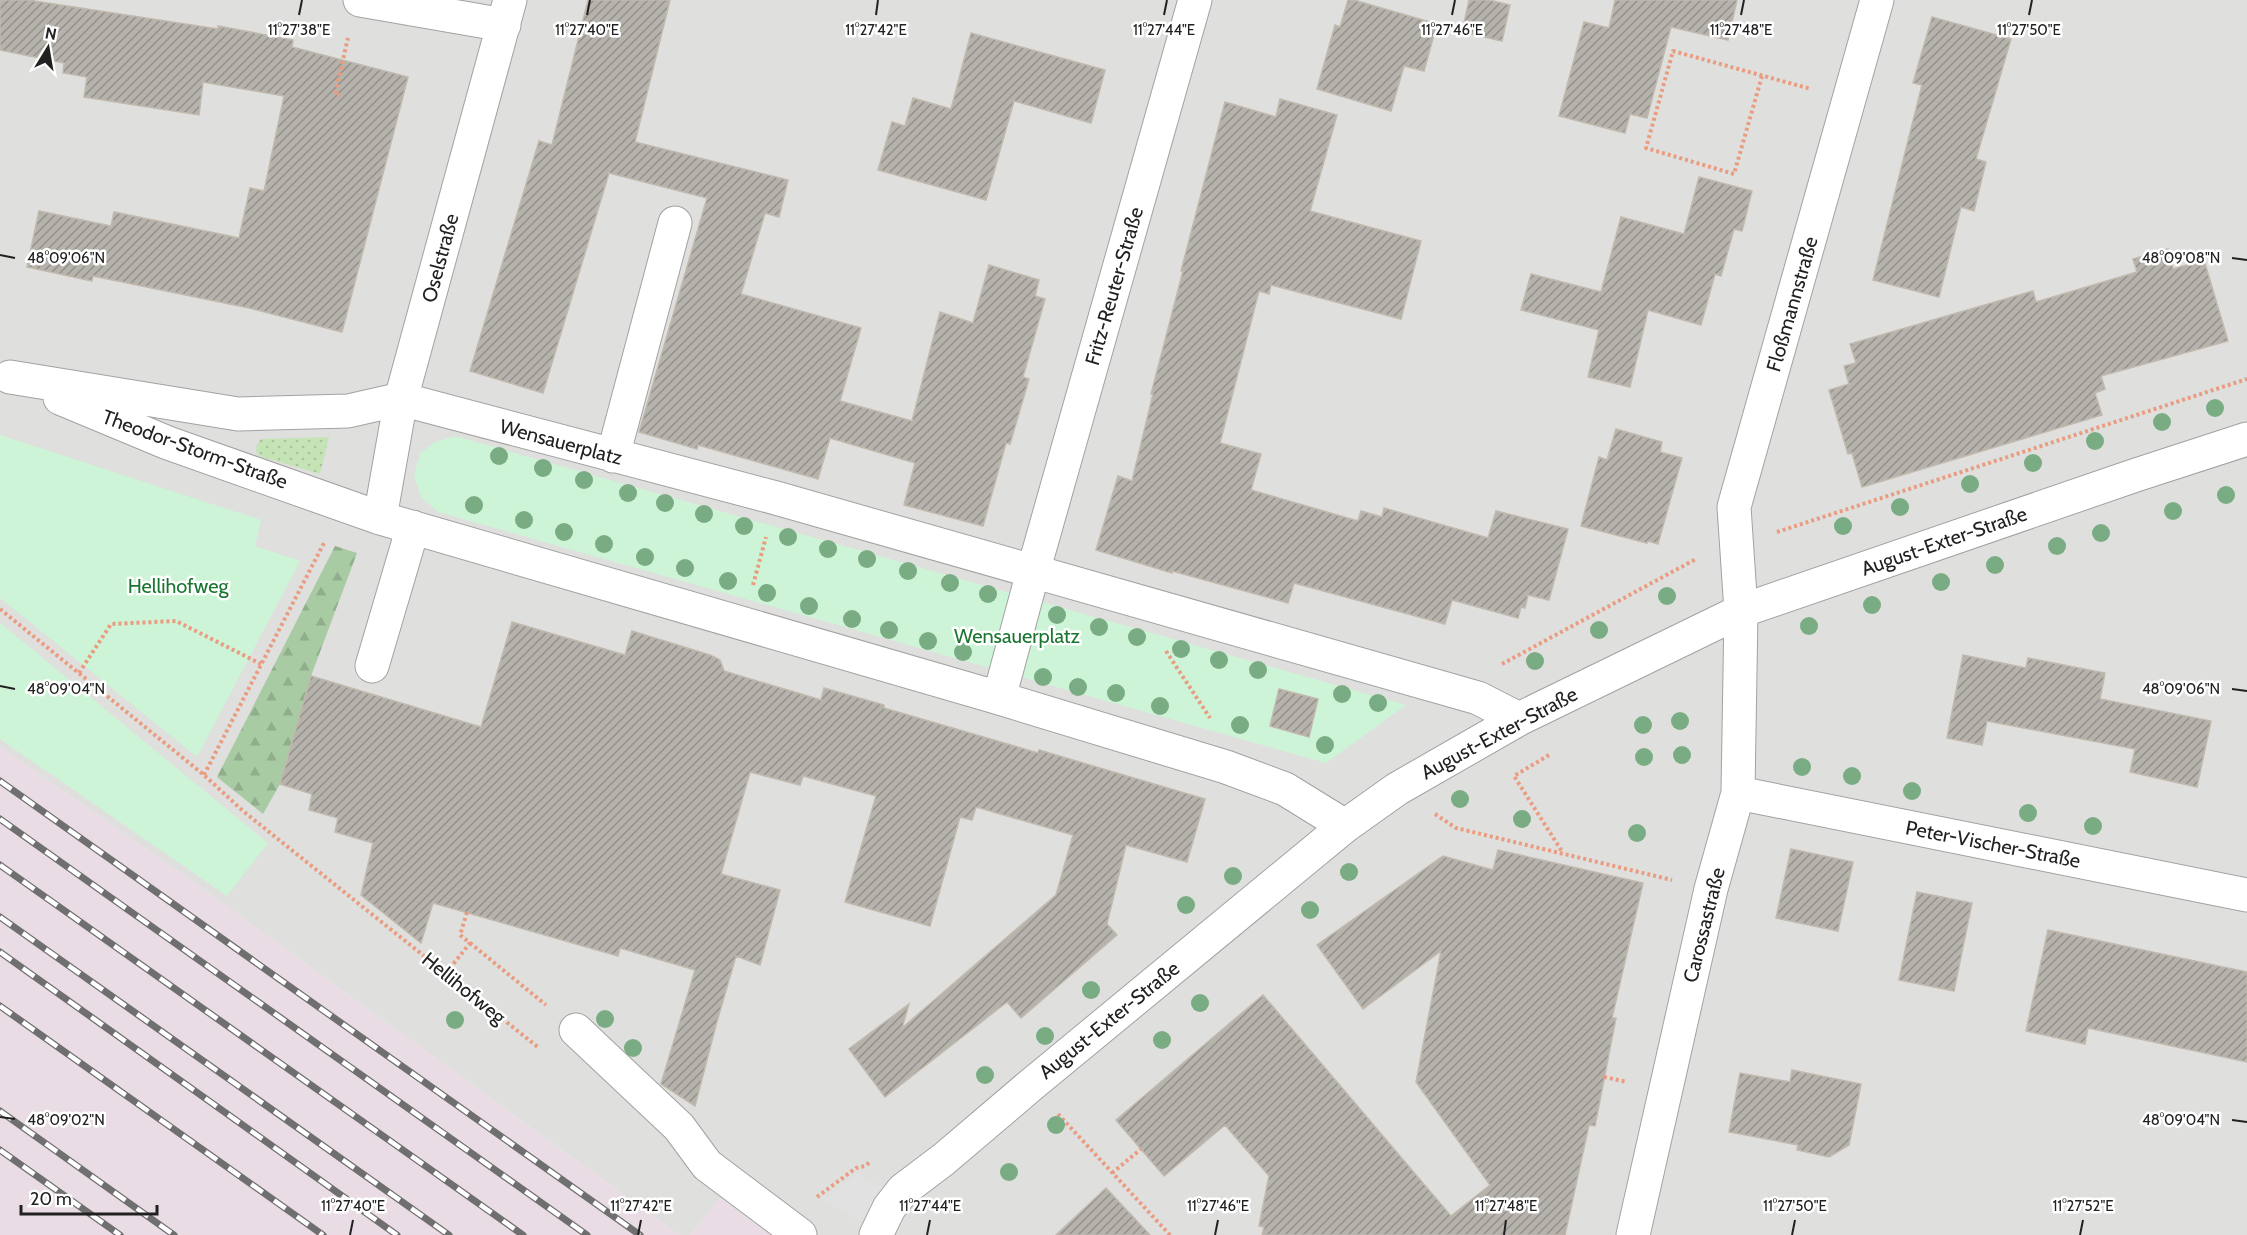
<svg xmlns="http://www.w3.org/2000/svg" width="2247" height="1235" viewBox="0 0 2247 1235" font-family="Cabin,sans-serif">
<defs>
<pattern id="grass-dots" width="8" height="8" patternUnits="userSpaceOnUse" patternTransform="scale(1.5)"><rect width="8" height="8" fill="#c5e4b6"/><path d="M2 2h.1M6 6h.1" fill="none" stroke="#a9c39c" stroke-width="1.8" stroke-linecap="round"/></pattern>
<pattern id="forest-firs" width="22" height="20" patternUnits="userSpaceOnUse" patternTransform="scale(1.5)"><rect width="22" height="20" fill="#a8cba3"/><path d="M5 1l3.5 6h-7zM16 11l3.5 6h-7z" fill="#90ae8c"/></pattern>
<pattern id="building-hatch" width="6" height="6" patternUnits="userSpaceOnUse" patternTransform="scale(1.5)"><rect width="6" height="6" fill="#b6b2ac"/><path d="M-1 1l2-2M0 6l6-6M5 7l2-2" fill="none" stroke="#94908c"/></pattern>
</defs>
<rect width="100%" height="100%" fill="#f0efe9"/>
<path fill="#dfdfde" d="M0 0H2247V1235H771L720 1198 690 1235H679L189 879 0 747Z"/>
<path fill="#e9dce4" d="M0 747 189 879 679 1235H0Z
M720 1198 769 1232 771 1235H690Z"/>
<path fill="url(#grass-dots)" d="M329 437 320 474 259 456 256 452 257 444 261 439Z"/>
<path fill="url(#forest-firs)" d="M335 546 357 553 311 676 280 784 263 814 217 777Z"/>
<path fill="#cdf4d6" d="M0 435 261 520 255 546 300 561 197 757 0 598Z
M455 436 1406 705 1326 763 438 512 421 497 414 475 420 454 433 443Z
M0 623 268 843 227 896 0 739Z"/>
<path fill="#e1e1e1" d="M858 1174 895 1193 861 1221 824 1200Z"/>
<path fill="url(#building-hatch)" stroke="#c1b9ad" stroke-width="1.5" d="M0 0H28L218 29V26L293 40 292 47 408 77 342 332 249 308 93 276 92 281 27 267 39 211 111 226 114 212 239 238 250 188 264 191 284 96 203 82 199 115 84 97 87 77 63 73 64 63 0 50Z
M588 0H670L635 142 788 180 779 217 765 213 741 294 861 328 840 401 912 421 940 312 973 323 989 265 1039 280 1035 296 1045 299 1023 377 1029 379 1010 444 1006 443 983 526 904 505 915 463 830 438 818 479 698 445 697 449 639 432 707 198 609 173 543 393 470 371 539 141 552 145Z
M1348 0H1354L1437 24 1424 71 1404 66 1391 111 1317 89 1335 25 1340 27Z
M1469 0H1489L1510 5 1502 41 1462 32Z
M1615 0H1737L1728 40 1671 27 1647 118 1630 114 1625 133 1559 116 1584 22 1609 28Z
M1932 17 2011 39 1976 159 1986 162 1974 211 1961 207 1939 297 1873 280 1922 85 1913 83Z
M971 33 1105 70 1091 123 1014 101 986 200 878 170 892 122 905 126 913 98 951 109Z
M1280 99 1337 115 1310 211 1421 241 1401 319 1271 285 1269 294 1259 291 1220 443 1261 454 1251 490 1358 521 1361 511 1382 517 1384 508 1488 538 1496 511 1568 529 1549 600 1528 595 1525 608 1521 607 1518 618 1452 600 1445 624 1294 583 1288 603 1172 571V573L1096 550 1118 476 1132 481 1153 394H1151L1183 271H1181L1225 102 1276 117Z
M1699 177 1752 191 1742 231 1734 229 1721 276 1715 274 1701 325 1648 310 1630 387 1588 377 1599 330 1521 310 1531 274 1601 292 1621 217 1684 234Z
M2168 249 2173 269 2204 260 2228 341 2101 376 2105 389 2095 393 2102 415 1862 487 1852 453 1848 454 1829 390 1849 384 1844 366 1856 363 1850 344 2033 291 2036 302 2137 272 2133 259Z
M1616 429 1662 442 1660 452 1682 458 1658 544 1648 541 1647 543 1581 526 1599 457 1607 460Z
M512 622 625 655 632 631 710 655 720 660 724 671 821 700 824 688 884 705V708L1038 753 1039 750 1205 799 1187 862 1126 845 1107 924 1117 935 1021 1018 1007 1002 885 1097 849 1049 909 1004 902 1028 1056 895 1073 835 976 807 972 820 960 817 930 926 845 902 876 796 803 776 800 785 750 772 721 874 780 890 760 965 736 956 716 1025 695 1106 661 1084 695 970 620 948 618 956 433 903 421 943 361 895 373 843 335 832 338 818 309 810 312 794 280 784 311 676 481 727Z
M1963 655 2026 668 2028 658 2105 673 2100 699 2211 721 2197 787 2130 772 2135 749 1987 721 1982 745 1947 738Z
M1279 689 1318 699 1309 737 1270 726Z
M1791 849 1853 862 1838 931 1776 918Z
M1498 850 1643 883 1612 1018H1616L1595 1126 1589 1125 1565 1235H1262L1264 1227 1259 1226 1269 1176 1225 1125 1164 1176 1116 1120 1263 995 1451 1216 1490 1185 1416 1082 1441 951 1363 1009 1317 945 1443 856 1493 870Z
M1917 892 1972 903 1954 991 1899 980Z
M2048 930 2247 972V1062L2088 1028 2085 1044 2026 1031Z
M1792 1070 1861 1084 1849 1145 1829 1157 1797 1150 1798 1145 1729 1132 1740 1073 1790 1082Z
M1106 1188 1150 1235H1056Z"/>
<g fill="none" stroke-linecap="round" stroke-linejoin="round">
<g stroke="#a2a2a2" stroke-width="35">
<path id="minor" d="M360 0 504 25
M10 377 238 414 348 411 401 399 776 498 1478 698 1519 719
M60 398 168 443 380 518 999 698 1226 767 1285 789 1345 826
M613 456 675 223
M380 518 401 399 510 0
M372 666 413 527
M999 698 1033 572 1195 0
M1738 793 2247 895
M576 1030 679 1127 707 1165 800 1235
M876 1235 889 1208 903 1190 944 1159 1031 1085 1345 826 1397 789 1519 719 1741 611 2136 475 2247 439
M1633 1235 1711 889 1738 793 1741 611 1734 507 1877 0"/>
</g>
<path stroke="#ea9c80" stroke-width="4" stroke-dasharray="3 3" stroke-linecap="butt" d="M1762 76 1734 174 1646 148 1673 51 1811 89
M340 95 335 94 348 38
M1777 532 2247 379
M753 585 766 537
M0 609 204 775 243 811 539 1048
M1166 651 1210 718
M1502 664 1696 559
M79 673 111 624 176 621 261 664
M1549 755 1514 776 1563 853
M204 775 325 541
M1435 814 1456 828 1672 880
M470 943 546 1005
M446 973 470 943 460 935 467 912
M1604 1077 1627 1082
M1058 1114 1170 1235
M1112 1173 1141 1149
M817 1197 856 1168 865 1166 870 1162"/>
<use href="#minor" stroke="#fff" stroke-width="33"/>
<g stroke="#6f6f6f" stroke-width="7">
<path id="rail" d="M0 781 640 1235
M0 819 587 1235
M0 865 523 1235
M0 917 449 1235
M0 952 397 1235
M0 1006 323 1235
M0 1111 174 1235
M0 1150 120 1235"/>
</g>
<use href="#rail" stroke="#fff" stroke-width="4.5" stroke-dasharray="14" stroke-linecap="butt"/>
</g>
<g fill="#7aac83">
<circle cx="2215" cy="408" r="9"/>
<circle cx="2162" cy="422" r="9"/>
<circle cx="2095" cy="441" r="9"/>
<circle cx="499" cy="456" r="9"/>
<circle cx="2033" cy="463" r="9"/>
<circle cx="543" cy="468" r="9"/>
<circle cx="584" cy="480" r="9"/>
<circle cx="1970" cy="484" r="9"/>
<circle cx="628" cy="493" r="9"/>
<circle cx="2226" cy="495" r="9"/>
<circle cx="665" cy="503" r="9"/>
<circle cx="474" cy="505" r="9"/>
<circle cx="1900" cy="507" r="9"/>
<circle cx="2173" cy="511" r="9"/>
<circle cx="704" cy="514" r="9"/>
<circle cx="524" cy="520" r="9"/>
<circle cx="744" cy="526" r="9"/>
<circle cx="1843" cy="526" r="9"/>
<circle cx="564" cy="532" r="9"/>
<circle cx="2101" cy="533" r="9"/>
<circle cx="788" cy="537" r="9"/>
<circle cx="604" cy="544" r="9"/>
<circle cx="2057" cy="546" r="9"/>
<circle cx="828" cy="549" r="9"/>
<circle cx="645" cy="557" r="9"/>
<circle cx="867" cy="559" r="9"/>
<circle cx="1995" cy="565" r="9"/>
<circle cx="685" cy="568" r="9"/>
<circle cx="908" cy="571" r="9"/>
<circle cx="728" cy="581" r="9"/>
<circle cx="1941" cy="582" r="9"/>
<circle cx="950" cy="583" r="9"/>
<circle cx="767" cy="593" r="9"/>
<circle cx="988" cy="594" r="9"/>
<circle cx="1667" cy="596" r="9"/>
<circle cx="1872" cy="605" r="9"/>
<circle cx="809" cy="606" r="9"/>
<circle cx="1057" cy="615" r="9"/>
<circle cx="852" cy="619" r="9"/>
<circle cx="1809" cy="626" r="9"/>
<circle cx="1099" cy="627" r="9"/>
<circle cx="889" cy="630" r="9"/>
<circle cx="1599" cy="630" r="9"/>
<circle cx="1137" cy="637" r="9"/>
<circle cx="928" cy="641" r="9"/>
<circle cx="1181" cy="649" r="9"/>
<circle cx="963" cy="652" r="9"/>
<circle cx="1219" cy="660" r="9"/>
<circle cx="1535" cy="661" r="9"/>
<circle cx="1258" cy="670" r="9"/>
<circle cx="1043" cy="677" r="9"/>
<circle cx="1078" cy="687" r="9"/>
<circle cx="1116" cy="693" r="9"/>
<circle cx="1342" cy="694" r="9"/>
<circle cx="1378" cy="703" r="9"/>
<circle cx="1160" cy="706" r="9"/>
<circle cx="1680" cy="721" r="9"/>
<circle cx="1240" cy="725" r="9"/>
<circle cx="1643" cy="725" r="9"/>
<circle cx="1325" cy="745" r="9"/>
<circle cx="1682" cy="755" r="9"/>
<circle cx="1644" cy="757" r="9"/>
<circle cx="1802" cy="767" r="9"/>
<circle cx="1852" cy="776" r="9"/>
<circle cx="1912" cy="791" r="9"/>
<circle cx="1460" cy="799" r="9"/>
<circle cx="2028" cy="813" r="9"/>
<circle cx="1522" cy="819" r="9"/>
<circle cx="2093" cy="826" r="9"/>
<circle cx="1637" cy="833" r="9"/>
<circle cx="1349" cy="872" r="9"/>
<circle cx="1233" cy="876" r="9"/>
<circle cx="1186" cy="905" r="9"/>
<circle cx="1310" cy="910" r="9"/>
<circle cx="1091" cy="990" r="9"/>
<circle cx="1200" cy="1003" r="9"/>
<circle cx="605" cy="1019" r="9"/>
<circle cx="455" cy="1020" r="9"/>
<circle cx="1045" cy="1036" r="9"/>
<circle cx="1162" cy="1040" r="9"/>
<circle cx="633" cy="1048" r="9"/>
<circle cx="985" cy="1075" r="9"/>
<circle cx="1056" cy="1125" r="9"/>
<circle cx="1009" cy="1172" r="9"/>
</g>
<path fill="none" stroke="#212121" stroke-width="2" d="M299 15 302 0M587 15 590 0M876 15 878 0M1164 15 1167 0M1452 15 1455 0M1741 15 1744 0M2029 15 2032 0M0 255 15 258M2232 258 2247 260M0 686 15 689M2232 689 2247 691M0 1117 15 1119M2232 1120 2247 1122M350 1235 353 1220M638 1235 641 1220M927 1235 930 1220M1215 1235 1218 1220M1504 1235 1506 1220M1792 1235 1795 1220M2080 1235 2083 1220"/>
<g text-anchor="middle" stroke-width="5" stroke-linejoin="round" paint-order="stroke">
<g font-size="20" fill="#212121" stroke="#fff">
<text transform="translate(440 258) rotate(-75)" y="7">Oselstraße</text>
<text transform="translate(1114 286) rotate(-74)" y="7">Fritz-Reuter-Straße</text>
<text transform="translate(1792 304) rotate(-74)" y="7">Floßmannstraße</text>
<text transform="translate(561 442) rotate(15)" y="7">Wensauerplatz</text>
<text transform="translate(195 449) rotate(20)" y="7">Theodor-Storm-Straße</text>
<text transform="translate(1944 541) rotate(-19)" y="7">August-Exter-Straße</text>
<text transform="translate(1499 733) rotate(-28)" y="7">August-Exter-Straße</text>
<text transform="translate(1993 844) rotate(11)" y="7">Peter-Vischer-Straße</text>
<text transform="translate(1704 925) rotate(-76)" y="7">Carossastraße</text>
<text transform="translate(464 988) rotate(39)" y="7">Hellihofweg</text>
<text transform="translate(1109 1020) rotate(-39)" y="7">August-Exter-Straße</text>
</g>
<g font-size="20" fill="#197530" stroke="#fff">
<text x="178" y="593">Hellihofweg</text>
<text x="1017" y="643">Wensauerplatz</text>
</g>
</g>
<g font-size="15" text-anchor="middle" fill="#212121" stroke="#fff" stroke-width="5" stroke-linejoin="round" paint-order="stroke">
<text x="299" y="35">11°27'38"E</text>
<text x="587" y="35">11°27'40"E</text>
<text x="876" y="35">11°27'42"E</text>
<text x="1164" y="35">11°27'44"E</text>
<text x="1452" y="35">11°27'46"E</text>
<text x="1741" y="35">11°27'48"E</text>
<text x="2029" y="35">11°27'50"E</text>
<text x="66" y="263">48°09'06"N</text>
<text x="2181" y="263">48°09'08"N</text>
<text x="66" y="694">48°09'04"N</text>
<text x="2181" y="694">48°09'06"N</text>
<text x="66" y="1125">48°09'02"N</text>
<text x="2181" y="1125">48°09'04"N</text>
<text x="353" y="1211">11°27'40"E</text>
<text x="641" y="1211">11°27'42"E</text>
<text x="930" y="1211">11°27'44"E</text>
<text x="1218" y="1211">11°27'46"E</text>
<text x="1506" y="1211">11°27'48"E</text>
<text x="1795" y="1211">11°27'50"E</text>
<text x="2083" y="1211">11°27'52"E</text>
</g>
<g transform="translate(48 48) rotate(11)" stroke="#ffffff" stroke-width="4.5" paint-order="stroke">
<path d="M0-4.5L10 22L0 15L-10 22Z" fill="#212121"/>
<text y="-9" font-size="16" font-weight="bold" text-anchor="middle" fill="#212121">N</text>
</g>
<path d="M21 1205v9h136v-9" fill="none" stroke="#212121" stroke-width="3"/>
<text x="30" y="1205" font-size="18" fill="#212121" stroke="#ffffff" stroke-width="4.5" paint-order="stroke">20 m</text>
</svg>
